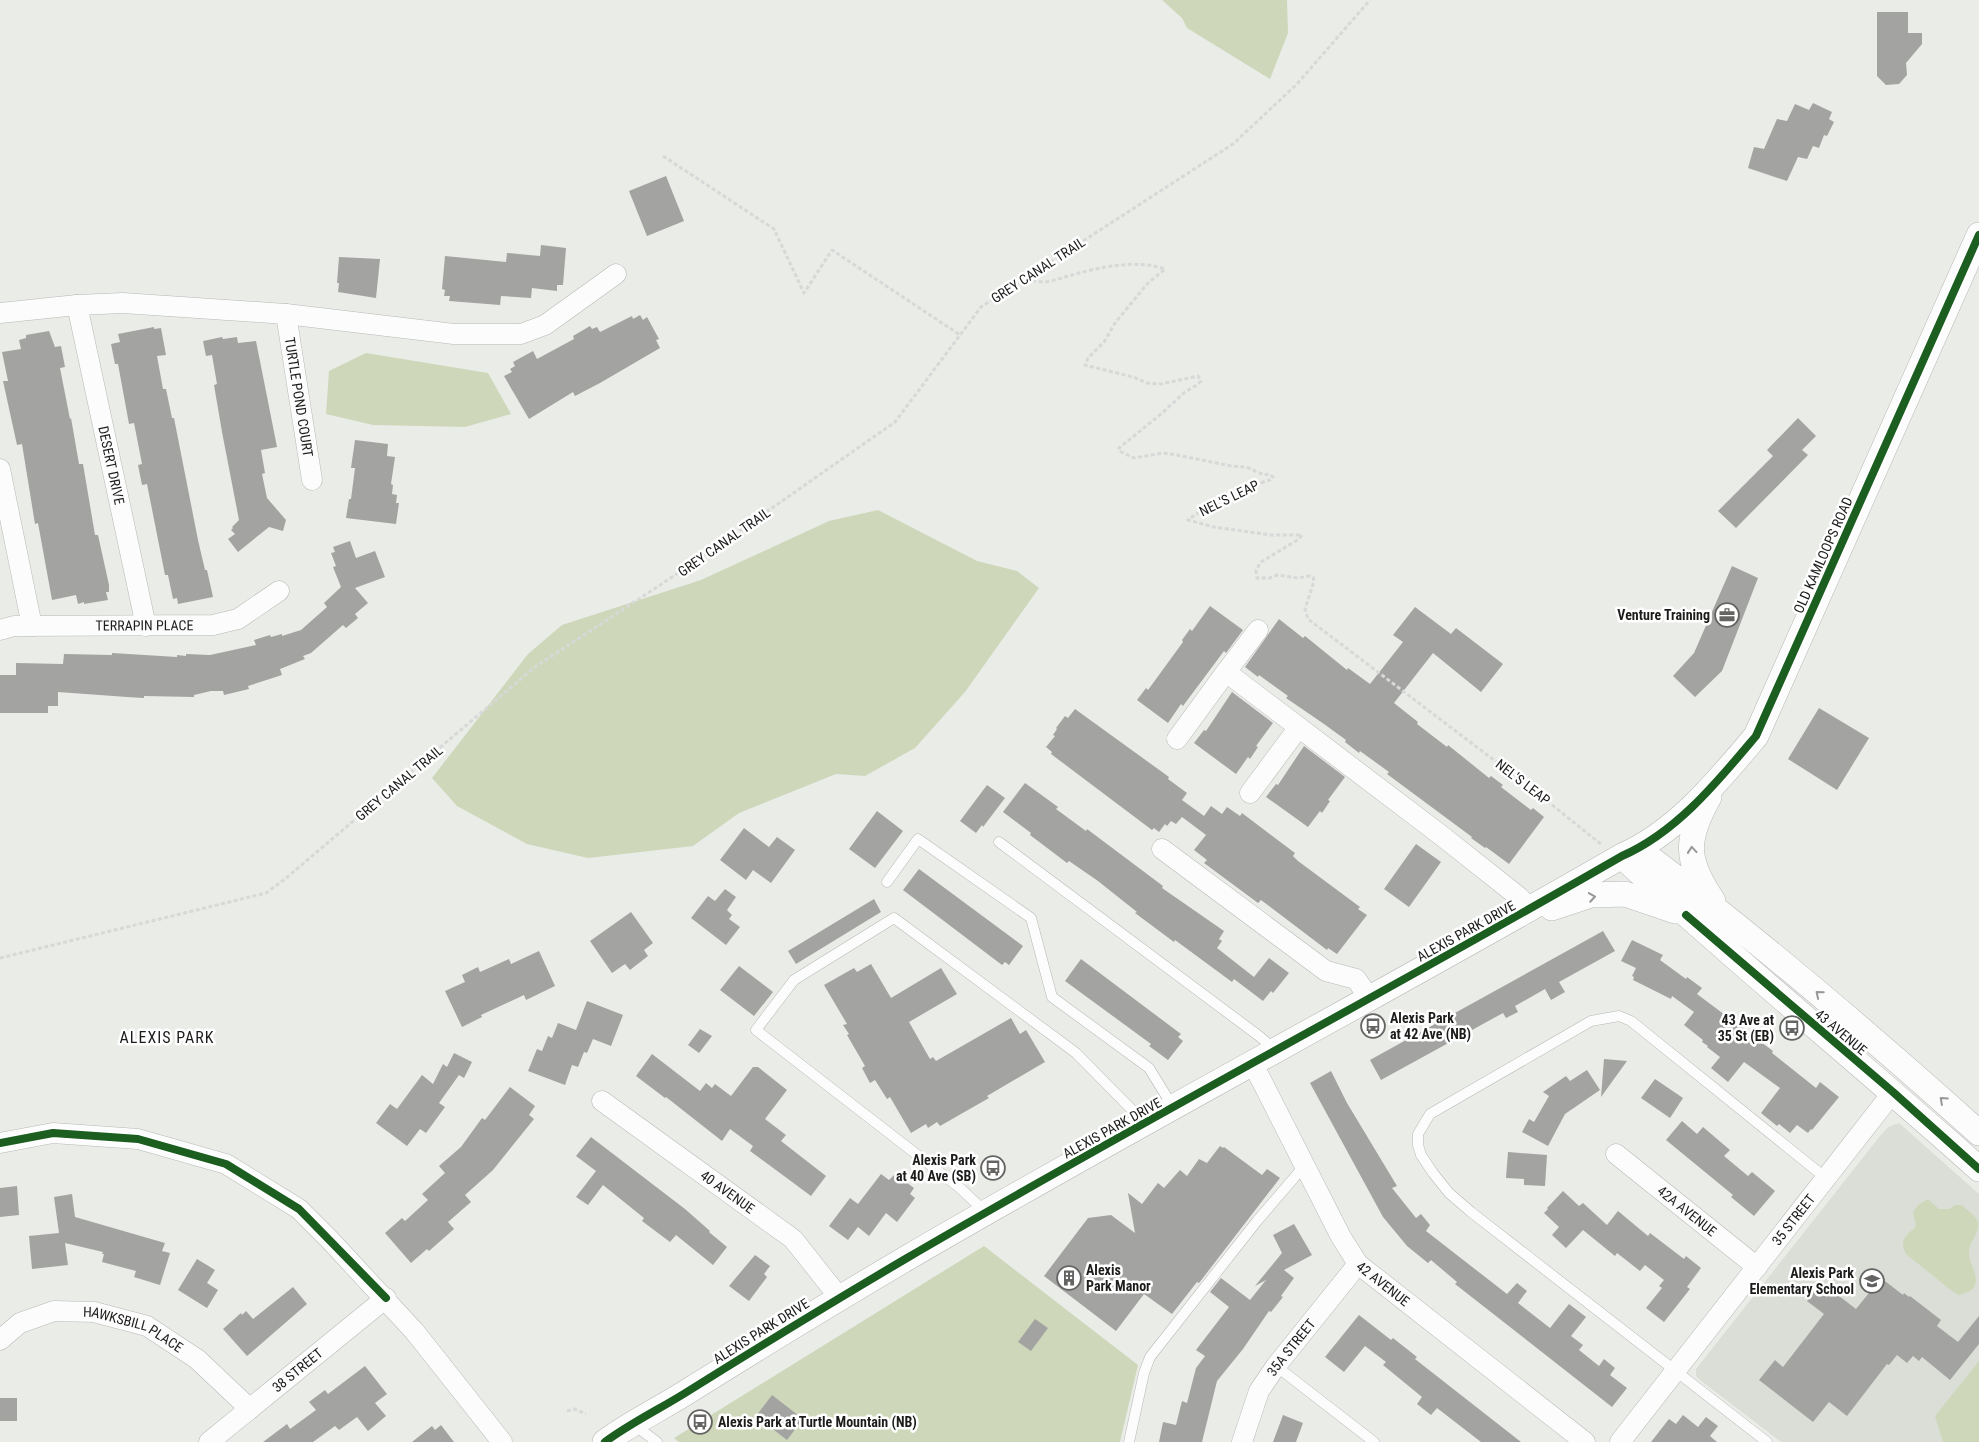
<svg xmlns="http://www.w3.org/2000/svg" width="1979" height="1442" viewBox="0 0 1979 1442" font-family="'Roboto Condensed',sans-serif">
<rect width="100%" height="100%" fill="#eaece8"/>
<path fill="#dbded6" d="M1899 1123 1979 1194V1442H1781L1700 1380 1696 1376V1369L1880 1136 1888 1127Z"/>
<path fill="#ced7b9" d="M1162 0H1287L1288 33 1270 79 1187 28 1182 18Z
M366 353 488 373 511 414 465 427 373 425 326 414 329 371Z
M878 510 977 561 1017 571 1039 588 965 692 915 748 865 776 836 774 739 813 693 846 588 858 527 844 457 806 432 778 528 654 562 625 701 580 829 521Z
M1928 1199 1939 1209H1949L1955 1205H1962C1967 1210 1976 1216 1978 1222 1979 1235 1970 1240 1969 1251 1968 1262 1979 1275 1975 1285 1972 1292 1965 1293 1959 1295L1952 1291 1906 1254C1899 1240 1905 1236 1916 1227L1913 1212 1918 1205Z
M984 1246 1138 1365 1120 1442H679L674 1438Z
M1979 1361V1442H1943L1935 1416Z"/>
<path fill="#a3a4a2" d="M1877 12H1908V33H1922V44L1906 63 1907 75 1899 84 1886 85 1877 76Z
M1813 103 1832 112 1829 119 1834 122 1827 136 1824 135 1819 148 1813 146 1807 159 1798 157 1787 181 1748 168 1754 147 1764 149 1777 119 1787 121 1795 104 1809 110Z
M666 176 684 221 647 236 629 191Z
M541 245 566 248 563 285H557V291L532 288 531 298 501 296 500 305 449 301 450 296H444L445 290 442 289 445 256 506 262 507 253 540 256Z
M339 257 380 259 376 298 338 292 339 283H337Z
M640 315 643 320 647 317 659 339 656 340 660 348 600 383 575 396 573 392 529 419 504 376 512 372 510 369 515 366 513 362 533 351 537 359 574 339 573 336 590 326 592 329 597 327 600 332 632 316 633 319Z
M154 327V329L161 328 166 355 157 356 163 389H166L172 418H174L198 540 205 570H207L213 597 178 604 177 598 173 599 168 575H165L147 484 142 485 138 465 142 464 134 423 129 424 118 364H115L111 344 120 342 118 334Z
M49 331 55 347 61 346 65 367 60 368 70 419 71 418 79 464H83L95 535H98L109 585V592H106L108 600 84 604V602L78 604 76 595 52 600 38 523 35 524 22 444 17 445 3 381H8L2 352 21 349 19 340 26 338V335Z
M222 337 223 339 237 337 238 343 256 341 277 447 261 450 265 473 262 474 267 498 286 520 283 531 269 527 238 552 228 539 235 534 231 530 233 528 232 527 239 520 222 432 214 385 217 384 212 355 206 356 203 341Z
M1798 418 1816 436 1802 450 1808 455 1736 528 1718 511 1773 456 1767 450Z
M355 440 388 444 387 456 395 457 391 484 393 485 392 494 397 495 396 503H399L396 524 346 518 349 499H351L355 468H351Z
M350 541 356 558 375 551 385 577 355 588 368 603 355 614 358 618 346 628 343 625 311 653 303 656 305 659 280 669 282 675 248 686 249 689 224 695 223 691H211L194 695V697L144 696V698L127 697 58 692V706H48V713H0V675H16V663L63 664 64 654 112 655V653L177 657V655L186 656V654L210 655 256 645 254 640 270 635 271 637 282 634V636L301 630 327 607 324 603 341 587 333 567 336 566 331 553 335 552 333 547Z
M1732 566 1758 578 1722 671 1695 697 1673 676 1694 653Z
M1210 606 1243 630 1226 653 1224 651 1183 706 1181 704 1168 723 1137 700 1146 688 1148 690 1183 642 1182 640 1190 629 1192 631Z
M1415 607 1451 634 1456 628 1503 664 1481 692 1433 653 1394 703 1418 722 1417 724 1447 747 1448 745 1489 778 1491 776 1503 785 1501 787 1531 810 1533 808 1544 817 1509 864 1486 847 1485 848 1471 838 1472 837 1387 774 1389 772 1360 751 1359 753 1345 742 1346 740 1324 724 1286 698 1288 696 1259 675 1258 677 1245 667 1279 619 1303 638 1305 636 1347 670 1348 668 1370 684 1403 642 1393 635Z
M1232 692 1273 723 1256 746 1258 747 1250 759 1248 757 1236 774 1194 743 1204 730 1206 731Z
M1819 708 1869 738 1837 790 1788 759Z
M1075 709 1169 777 1168 779 1187 793 1182 800 1204 816 1211 806 1222 814 1227 807 1240 816 1242 813 1295 853 1293 856 1298 861 1360 907 1358 909 1367 915 1337 954 1328 948 1327 950 1261 900 1258 903 1204 863 1207 860 1194 850 1206 835 1182 817 1176 824 1171 821 1167 826 1165 824 1159 832 1154 828 1152 830 1051 754 1052 752 1046 747 1055 736 1053 735 1057 729 1056 728 1065 716 1068 718Z
M1304 746 1345 777 1328 800 1330 801 1322 813 1320 811 1308 827 1266 797 1276 784 1278 785Z
M1025 783 1058 807 1056 809 1086 831 1087 829 1163 886 1162 888 1224 931 1219 939 1222 941 1217 948 1254 977 1269 958 1289 973 1273 993 1271 991 1263 1001 1234 979 1232 982 1175 940 1174 942 1135 913 1137 912 1098 881 1069 861 1067 863 1030 835 1031 833 1003 812Z
M987 785 1005 798 983 827 982 825 976 833 960 821Z
M877 811 903 831 875 868 849 849Z
M744 828 769 847 777 837 795 850 771 883 753 870 746 880 720 860Z
M1416 844 1441 862 1409 907 1384 889Z
M919 869 1023 946 1009 965 1005 962 1002 965 903 890Z
M725 889 736 897 727 910 732 915 729 919 740 927 726 945 691 918 708 896 715 901Z
M874 899 881 912 796 964 788 951Z
M631 912 653 943 644 950 648 956 630 970 625 964 612 973 590 941Z
M1603 931 1615 951 1559 982 1565 992 1551 1000 1545 989 1515 1006 1518 1012 1506 1018 1503 1013 1381 1080 1370 1060Z
M1632 940 1663 955 1660 960 1686 979 1687 977 1702 988 1697 994 1773 1051 1772 1053 1816 1088 1820 1082 1839 1097 1812 1130 1811 1129 1808 1133 1797 1125 1790 1133 1779 1124 1777 1126 1761 1113 1780 1088 1744 1062 1728 1082 1711 1068 1720 1057 1707 1047 1708 1046 1702 1042 1703 1040 1684 1025 1694 1012 1672 996 1671 999 1633 980 1634 977 1632 976 1636 968 1621 961Z
M539 951 555 986 526 1000 524 995 481 1015 482 1017 462 1027 445 991 465 982 462 975 478 967 480 972 509 959 511 964Z
M1081 959 1181 1034 1178 1037 1183 1041 1168 1060 1149 1046 1151 1044 1065 981Z
M871 964 891 998 941 968 957 994 909 1022 930 1059 933 1057 936 1061 1011 1018 1020 1034 1026 1030 1045 1062 987 1096 989 1098 940 1126 937 1122 928 1128 926 1124 911 1133 890 1097 887 1099 875 1080 870 1083 862 1068 865 1066 847 1035 849 1034 843 1025 847 1024 824 985 854 968 857 972Z
M739 966 773 992 754 1016 720 990Z
M587 1001 623 1015 611 1046 593 1039 587 1053 584 1052 578 1067 572 1065 565 1085 528 1071 537 1049 542 1051 548 1036 552 1038 558 1023 576 1030Z
M700 1029 712 1036 699 1053 688 1045Z
M454 1053 472 1062 464 1078 459 1075 439 1103 445 1107 426 1133 420 1129 407 1146 376 1123 390 1104 397 1109 422 1075 433 1084 443 1064 447 1067Z
M652 1054 700 1091 706 1083 712 1088 715 1084 731 1096 753 1067H758L787 1090 765 1119 786 1135 781 1141 826 1176 811 1196 750 1151 753 1146 730 1129 722 1141 666 1097 665 1098 636 1076Z
M1604 1059 1627 1061 1601 1097Z
M1587 1070 1600 1090 1565 1114 1548 1146 1522 1132 1529 1119 1534 1122 1549 1096 1543 1092 1566 1076 1570 1081Z
M1331 1071 1347 1103 1397 1186 1392 1188 1416 1218 1421 1214 1430 1225 1426 1231 1507 1294 1517 1283 1527 1291 1518 1303 1550 1328 1569 1304 1586 1317 1571 1336 1583 1345 1579 1350 1599 1366 1604 1359 1615 1368 1610 1375 1627 1388 1612 1407 1455 1284 1457 1282 1431 1260 1428 1263 1407 1246 1383 1217 1310 1083Z
M1655 1079 1683 1098 1670 1118 1641 1098Z
M510 1087 535 1106 529 1115 534 1119 493 1170 465 1195 471 1202 448 1222 454 1229 429 1251 427 1249 411 1263 385 1233 402 1218 405 1221 428 1200 422 1194 445 1173 439 1166 461 1147 482 1118 485 1120Z
M1682 1121 1697 1134 1703 1127 1730 1150 1724 1156 1748 1176 1752 1172 1775 1191 1754 1216 1731 1197 1733 1195 1666 1140Z
M591 1137 685 1209 710 1231 709 1232 727 1247 713 1265 676 1235 670 1242 642 1221 644 1218 603 1185 588 1205 576 1197 596 1171 576 1156Z
M1220 1146 1223 1148 1224 1147 1262 1175 1267 1169 1280 1178 1199 1283 1197 1282 1172 1314 1144 1294 1116 1331 1044 1276 1088 1218 1111 1215 1135 1233 1128 1193 1142 1204 1158 1183 1164 1188 1180 1170 1187 1176 1199 1159 1207 1163Z
M1508 1152 1547 1155 1545 1186 1524 1185V1179L1506 1178Z
M881 1174 889 1180 895 1174 914 1188 910 1194 915 1198 897 1222 886 1213 869 1236 858 1227 848 1240 829 1226 850 1198 858 1204Z
M17 1186 19 1215 0 1217V1188Z
M1563 1191 1579 1206 1583 1203 1607 1225 1618 1211 1648 1236 1650 1233 1684 1259 1686 1256 1701 1268 1687 1287 1690 1289 1664 1322 1646 1308 1662 1288 1659 1286 1664 1280 1645 1265 1640 1271 1617 1253 1615 1256 1583 1230 1566 1248 1552 1235 1559 1227 1544 1213 1548 1209 1547 1208Z
M72 1194 75 1217 165 1243 162 1251 170 1253 160 1285 134 1277 136 1271 102 1262 104 1254H102L103 1252 65 1243 68 1265 32 1269 29 1236 59 1233 54 1197Z
M1294 1224 1312 1255 1284 1270 1294 1278 1281 1296 1283 1297 1271 1312 1269 1311 1243 1349 1217 1381 1202 1442H1159L1163 1422 1176 1425 1182 1401 1187 1403 1196 1368 1205 1356 1196 1350 1229 1307 1210 1292 1221 1278 1250 1300 1266 1280 1255 1286 1282 1253 1273 1235Z
M755 1255 770 1266 764 1274 767 1277 749 1301 729 1286Z
M197 1259 215 1270 207 1283 218 1290 207 1308 178 1290Z
M1881 1278 1903 1295 1904 1293 1909 1297 1910 1296 1941 1320 1937 1326 1958 1342 1979 1316V1344L1950 1380 1922 1357 1919 1361 1913 1356 1907 1363 1897 1355 1889 1365 1887 1364 1847 1416 1829 1402 1813 1422 1759 1380 1775 1360 1783 1367 1824 1314 1807 1301 1821 1282 1856 1309Z
M293 1287 307 1304 247 1356 223 1329 241 1313 242 1315 246 1311 253 1319Z
M1359 1315 1391 1340 1393 1338 1417 1357 1415 1359 1521 1442H1481L1437 1408 1431 1415 1417 1404 1422 1397 1383 1365 1386 1362 1365 1346 1344 1372 1325 1357Z
M1035 1319 1048 1328 1031 1351 1018 1342Z
M365 1366 387 1394 375 1403 386 1416 368 1431 357 1417 339 1430 335 1426 313 1442H263L287 1424 290 1429 316 1410 309 1402 325 1390 328 1394Z
M772 1395 803 1419 787 1440 756 1416Z
M0 1398H17V1421H0Z
M1283 1415 1303 1423 1296 1442H1273Z
M1683 1415 1698 1427 1706 1417 1718 1426 1710 1436 1717 1442H1651L1669 1419 1676 1424Z
M441 1425 454 1442H412L432 1426 435 1430Z"/>
<g fill="none" stroke-linecap="round" stroke-linejoin="round">
<g stroke="#b8b9b6" stroke-width="11">
<path id="service" d="M999 842 1259 1036 1265 1041 1272 1053
M887 882 918 839 1031 918 1052 997 1149 1068 1173 1107
M983 1214 978 1205 960 1188 756 1030 794 980 894 918 1076 1053 1136 1114 1142 1123
M1276 1366 1374 1442
M633 1424 657 1442
M1129 1442 1144 1373 1150 1357 1257 1221 1305 1165
M1767 1442 1471 1212 1449 1193 1433 1173 1421 1155 1418 1145V1134L1430 1114 1591 1021 1619 1016 1631 1021 1827 1179"/>
</g>
<g stroke="#b8b9b6" stroke-width="21">
<g id="minor">
<path id="s1" d="M77 305 146 626"/>
<path d="M0 313 77 305 123 303 286 314 454 334H521L545 325 616 274"/>
<path id="s2" d="M286 314 312 480"/>
<path d="M0 469 32 626"/>
<path id="s3" d="M0 630 14 626 213 625 238 619 279 591"/>
<path d="M1258 630 1226 672 1442 836 1519 897 1530 909"/>
<path d="M1177 739 1226 672"/>
<path d="M1250 793 1299 727"/>
<path d="M1162 849 1326 971 1356 979 1370 999"/>
<path id="s4" d="M1253 1064 1341 1237 1358 1264 1585 1442"/>
<path id="s5" d="M602 1101 793 1239 839 1297"/>
<path d="M0 1143 53 1133 138 1139 226 1164 299 1209 330 1240 415 1332 502 1442"/>
<path id="s6" d="M1616 1154 1757 1267"/>
<path id="s7" d="M0 1340 20 1323 54 1311 94 1312 147 1326 197 1359 250 1409"/>
<path id="s8" d="M209 1442 386 1298"/>
<path id="s9" d="M1242 1442 1259 1391 1276 1366 1358 1264"/>
<path id="s10" d="M1620 1442 1893 1092"/>
</g>
</g>
<g stroke="#b8b9b6" stroke-width="26">
<path id="tertiary" d="M1709 797C1685 840 1685 860 1713 901
M1638 849C1756 938 1869 1034 1979 1133
M1622 856C1738 964 1861 1063 1979 1169
M1552 908 1591 895 1625 894 1675 911
M605 1442C632 1422 662 1408 690 1390 762 1345 834 1301 907 1258 1143 1120 1385 993 1622 856 1677 832 1718 781 1756 736L1979 235"/>
</g>
<path stroke="#d8d8d8" stroke-width="3" stroke-dasharray="4 2.5" stroke-linecap="butt" d="M663 156 774 229 804 293 832 250 960 335
M1026 279C1032 280 1039 282 1045 282 1055 281 1063 277 1072 275 1100 267 1137 259 1165 269L1147 284 1115 323 1104 342 1088 358 1085 365 1133 377 1147 383 1161 384 1198 376 1201 381 1197 385 1185 392 1161 414 1119 448V451L1134 458 1163 453 1177 455 1231 466 1246 467 1264 475 1269 474 1273 477 1270 480C1253 484 1201 509 1188 520L1214 527 1271 535H1302L1299 539 1261 562 1256 570 1257 578H1270L1277 575 1298 578 1309 576 1313 577 1314 581 1305 609 1308 619 1536 792 1602 845
M0 958 266 893 285 879 535 667 689 566 895 422 981 307 1233 144 1297 84 1370 0
M567 1411 574 1409 586 1414"/>
<use href="#service" stroke="#fcfcfc" stroke-width="10"/>
<use href="#minor" stroke="#fcfcfc" stroke-width="20"/>
<use href="#tertiary" stroke="#fcfcfc" stroke-width="25"/>
<g stroke="#fff" stroke-width="11">
<path id="cycleway" d="M1686 915 1893 1092 1979 1169
M0 1143 53 1133 138 1139 226 1164 299 1209 386 1298
M605 1442C632 1422 662 1408 690 1390 762 1345 834 1301 907 1258 1143 1120 1385 993 1622 856 1677 832 1718 781 1756 736L1979 235"/>
</g>
<use href="#cycleway" stroke="#1b5e20" stroke-width="8"/>
</g>
<defs><path id="oneway-chevron" d="M-2-3.5L2.5 0L-2 3.5" fill="none" stroke-width="1.6" stroke-linecap="round" stroke-linejoin="round" transform="scale(1.25)"/></defs>
<g stroke="#979797">
<use href="#oneway-chevron" transform="translate(1692 850) rotate(-95)"/>
<use href="#oneway-chevron" transform="translate(1592 897) rotate(-9)"/>
<use href="#oneway-chevron" transform="translate(1819 994) rotate(-140)"/>
<use href="#oneway-chevron" transform="translate(1943 1100) rotate(-138)"/>
</g>
<defs>
<g id="office-ring" transform="scale(1.25)"><circle r="9.5" fill="#fff" stroke="#646563" stroke-width="1.5"/><path d="M-6-3h4V-5.5h4V-3h4V5H-6ZM-1-4.5V-3h2v-1.5ZM-6 0V1H6V0Z" fill="#646563"/></g>
<g id="bus-ring" transform="scale(1.25)"><circle r="9.5" fill="#fff" stroke="#646563" stroke-width="1.5"/><path d="M-5-6H5V4H4V6H2V4H-2V6H-4V4H-5ZM-3.5-4V0h7V-4ZM-3.5 1.2v1.5H-2V1.2ZM2 1.2v1.5H3.5V1.2Z" fill="#646563"/></g>
<g id="building-ring" transform="scale(1.25)"><circle r="9.5" fill="#fff" stroke="#646563" stroke-width="1.5"/><path d="M-4-6H4V6H1V3H-1V6H-4ZM-2.5-4.3h1.7v1.8h-1.7ZM.8-4.3h1.7v1.8H.8ZM-2.5-1h1.7V.8h-1.7ZM.8-1h1.7V.8H.8Z" fill="#646563"/></g>
<g id="school-ring" transform="scale(1.25)"><circle r="9.5" fill="#fff" stroke="#646563" stroke-width="1.5"/><path d="M0-5L7-2L0 1L-7-2ZM-4 1L0 2.5L4 1V4Q0 6-4 4Z" fill="#646563"/></g>
</defs>
<g fill-rule="evenodd">
<use href="#office-ring" x="1727" y="615"/>
<use href="#bus-ring" x="1373" y="1026"/>
<use href="#bus-ring" x="1792" y="1028"/>
<use href="#bus-ring" x="993" y="1168"/>
<use href="#building-ring" x="1069" y="1278"/>
<use href="#school-ring" x="1872" y="1281"/>
<use href="#bus-ring" x="700" y="1422"/>
</g>
<g text-anchor="middle" stroke-width="5" stroke-linejoin="round" paint-order="stroke">
<g font-size="14" fill="#1c1c1b" stroke="#fff">
<text transform="translate(1038 270) rotate(-33)" y="5">GREY CANAL TRAIL</text>
<text dy="5" stroke="none"><textPath href="#s2" startOffset="84">TURTLE POND COURT</textPath></text>
<text dy="5" stroke="none"><textPath href="#s1" startOffset="164">DESERT DRIVE</textPath></text>
<text transform="translate(1229 498) rotate(-26)" y="5">NEL'S LEAP</text>
<text transform="translate(724 542) rotate(-35)" y="5">GREY CANAL TRAIL</text>
<text transform="translate(1823 555) rotate(-66)" y="5">OLD KAMLOOPS ROAD</text>
<text dy="5" stroke="none"><textPath href="#s3" startOffset="145">TERRAPIN PLACE</textPath></text>
<text transform="translate(1523 782) rotate(38)" y="5">NEL'S LEAP</text>
<text transform="translate(399 783) rotate(-40)" y="5">GREY CANAL TRAIL</text>
<text transform="translate(1466 931) rotate(-29)" y="5">ALEXIS PARK DRIVE</text>
<text transform="translate(1841 1032) rotate(40)" y="5">43 AVENUE</text>
<text transform="translate(1112 1128) rotate(-29)" y="5">ALEXIS PARK DRIVE</text>
<text dy="5" stroke="none"><textPath href="#s5" startOffset="155">40 AVENUE</textPath></text>
<text dy="5" stroke="none"><textPath href="#s6" startOffset="91">42A AVENUE</textPath></text>
<text dy="5" stroke="none"><textPath href="#s10" startOffset="282">35 STREET</textPath></text>
<text dy="5" stroke="none"><textPath href="#s4" startOffset="258">42 AVENUE</textPath></text>
<text transform="translate(761 1331) rotate(-32)" y="5">ALEXIS PARK DRIVE</text>
<text dy="5" stroke="none"><textPath href="#s7" startOffset="145">HAWKSBILL PLACE</textPath></text>
<text dy="5" stroke="none"><textPath href="#s9" startOffset="108">35A STREET</textPath></text>
<text dy="5" stroke="none"><textPath href="#s8" startOffset="114">38 STREET</textPath></text>
</g>
<g font-size="14" font-weight="bold" fill="#1c1c1b" stroke="#fff" text-anchor="end">
<text x="1710" y="620">Venture Training</text>
<text x="1390" y="1023" text-anchor="start">Alexis Park<tspan x="1390" dy="16">at 42 Ave (NB)</tspan></text>
<text x="1774" y="1025">43 Ave at<tspan x="1774" dy="16">35 St (EB)</tspan></text>
<text x="976" y="1165">Alexis Park<tspan x="976" dy="16">at 40 Ave (SB)</tspan></text>
<text x="1086" y="1275" text-anchor="start">Alexis<tspan x="1086" dy="16">Park Manor</tspan></text>
<text x="1854" y="1278">Alexis Park<tspan x="1854" dy="16">Elementary School</tspan></text>
<text x="718" y="1427" text-anchor="start">Alexis Park at Turtle Mountain (NB)</text>
</g>
<g font-size="16" letter-spacing="1" fill="#1c1c1b" stroke="#fff">
<text x="167" y="1043">ALEXIS PARK</text>
</g>
</g>
</svg>
